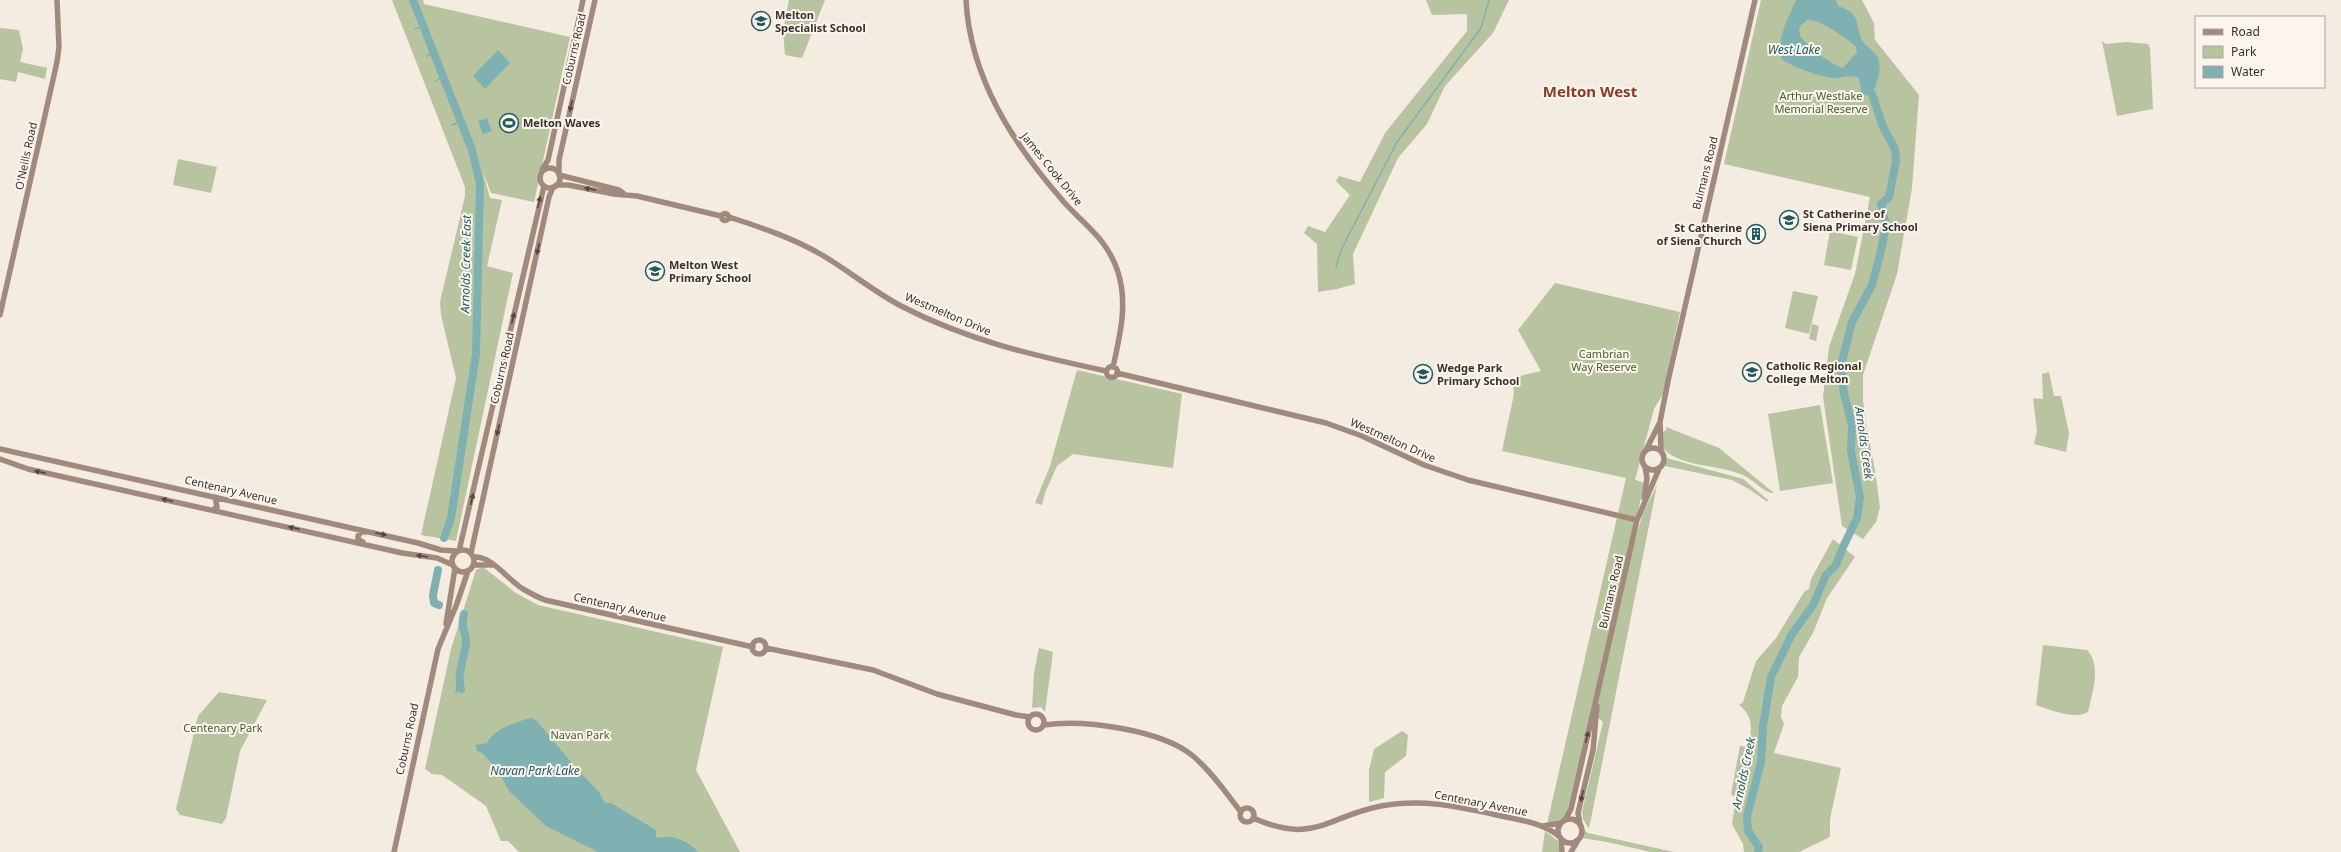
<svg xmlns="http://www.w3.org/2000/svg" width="2341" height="852" viewBox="0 0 2341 852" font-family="'Noto Sans',sans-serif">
<rect width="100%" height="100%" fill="#f4ebe1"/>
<path fill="#b8c4a0" d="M392 0H423L424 4 570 37 534 202 491 193 483 172 490 198 502 200 487 266 513 273 456 541 421 535 456 378 441 315 440 302 465 196V187Z
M789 0H825L802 58 785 55 783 31Z
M1426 0H1509L1493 33 1445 86 1427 124 1398 158 1353 254 1355 284 1337 289 1318 292 1317 244 1304 233 1308 226 1325 232 1350 195 1336 181 1339 176 1360 182 1385 133 1467 31V14L1432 15Z
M1761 0H1862L1874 23 1875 40 1919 95 1912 188 1897 274 1863 375V400L1866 424 1875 470 1880 507 1876 522 1863 539 1842 526 1823 397 1829 347 1855 274 1870 197 1724 164Z
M0 28 19 30 23 49 20 62 47 68 45 79 18 72 16 82 0 79Z
M2102 41 2106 44 2126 42 2148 44 2150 48 2153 109 2117 116Z
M178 159 217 167 211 193 173 185Z
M1830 231 1858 237 1851 270 1824 265Z
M1555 283 1680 312 1663 394 1654 409 1635 480 1633 479 1644 483 1626 570 1643 513 1657 485 1589 829 1583 819 1582 812 1603 722 1596 716 1600 684 1571 806 1565 818 1556 827 1547 824 1626 478 1502 451 1514 394 1512 378 1541 371 1518 330Z
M1793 291 1818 296 1809 334 1785 328Z
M1812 324 1819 326 1816 341 1809 339Z
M1077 370 1182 394 1173 468 1073 454 1057 466 1045 493 1042 505 1035 503 1050 466Z
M2049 372 2054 396H2061L2069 433 2066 452 2034 444 2037 431 2033 398 2043 399 2042 374Z
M1820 405 1833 483 1780 491 1768 414Z
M1666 427 1719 448 1774 493C1764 493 1755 481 1745 476 1718 463 1680 469 1659 445V435L1666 430Z
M1663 457 1743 479 1768 500 1767 502 1749 489 1732 480 1660 465Z
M1833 539 1855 557 1827 598 1813 633 1799 657 1798 677 1782 706 1781 717 1784 724 1774 753 1841 768 1830 819V837L1799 852H1744L1743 844 1732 824 1736 798 1731 794 1740 746 1748 747C1752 730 1754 716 1739 705L1743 702 1756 661 1776 638 1804 592 1809 589 1811 579Z
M483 567 516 593 538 605 723 647 696 770 740 852H519L508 841H501L486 806 442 775 432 774 425 769 451 649 476 570Z
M2043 645 2087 650C2102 666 2092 693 2088 712 2075 720 2050 710 2036 705Z
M1039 648 1053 652 1045 712 1041 707 1032 708 1034 673Z
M219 692 267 700 240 751 226 818 222 824 180 815 176 809 198 716Z
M1402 731 1408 735 1406 756 1385 772 1384 798 1369 802V770L1374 749Z
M1584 830 1588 833 1674 852H1651L1607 842 1582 838Z
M1545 831 1558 841 1560 852H1542Z"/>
<path fill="#7fb0b2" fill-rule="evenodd" d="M1796 0H1836L1838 6C1863 14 1854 25 1863 42 1866 46 1873 51 1876 55 1884 65 1877 84 1872 94L1862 96 1859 78C1851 74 1843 78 1834 78 1821 77 1790 67 1781 58 1777 37 1788 19 1796 0ZM1807 20C1818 18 1848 39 1856 47L1857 52 1843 68C1834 67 1803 43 1800 35 1799 32 1799 29 1800 26Z
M498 50 510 63 485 89 473 76Z
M487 118 492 131 483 134 478 121Z
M531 718 536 720 575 767 599 792 605 803H611L656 830V837C661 839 663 836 669 837 678 837 693 845 698 852H598L546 826 509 791 497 769 482 753 477 751 475 745 487 743C494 729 515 722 531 718Z"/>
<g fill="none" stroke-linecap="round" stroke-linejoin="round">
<path stroke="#7fb0b2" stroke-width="1.5" d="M415 29 424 26
M427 56 434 52
M436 81 443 76
M446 83 451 86
M452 125 461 122
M1336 267 1341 250 1397 142 1481 28 1489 0
M456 693 458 681"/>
<path stroke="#7fb0b2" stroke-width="8" d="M413 0 472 150 480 184 476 354 451 518 444 538
M1843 547 1857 518 1860 497 1851 451 1852 425 1844 394 1841 366 1852 322 1872 285 1881 251 1886 225 1881 204 1889 197 1896 161 1895 149 1883 127 1872 94
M438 570 433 595 434 603 439 605
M461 689C456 674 465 658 466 642 466 630 460 630 464 614
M1758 852 1759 847 1748 831 1747 816 1761 762 1763 726 1771 677 1792 634 1813 605 1826 575 1836 565 1843 547"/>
<path stroke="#a18a7d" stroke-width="5.5" d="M966 0C970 77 1013 144 1063 201 1084 225 1107 238 1118 272 1128 304 1120 335 1113 367
M540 178a10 10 0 1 1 20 0a10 10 0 1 1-20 0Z
M542 170 548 160 583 0
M559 174V160L595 0
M559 175 619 190 624 194
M556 185H568L614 194 637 196 721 216
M721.5 217a3.5 3.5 0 1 1 7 0a3.5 3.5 0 1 1-7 0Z
M729 217C760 227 793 238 822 255 849 271 873 291 901 306 969 341 1032 355 1106 371
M0 315 57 62 59 47 57 0
M1106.5 372a5.5 5.5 0 1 1 11 0a5.5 5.5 0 1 1-11 0Z
M1117 373 1326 423 1362 436 1424 465 1468 480 1637 520
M1642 459a11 11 0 1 1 22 0a11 11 0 1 1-22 0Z
M0 449 418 543 441 550 457 551
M1646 450 1659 424
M1661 450 1660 422 1668 381 1755 0
M0 459 28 469 402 553 437 558 453 565
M1644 498 1647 478 1645 467
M213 510 217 507 215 497
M363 542 358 539V536L361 532H366
M452 561a11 11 0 1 1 22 0a11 11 0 1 1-22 0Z
M459 551 544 186
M471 553 549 197 553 187
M474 557C492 556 507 579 523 589 530 593 537 597 545 600L753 647
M473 565H492
M446 624 455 568
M752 647a7 7 0 1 1 14 0a7 7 0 1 1-14 0Z
M766 648 873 670 937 694 1016 715 1030 717
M1028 722a8 8 0 1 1 16 0a8 8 0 1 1-16 0Z
M1044 725C1084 719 1162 730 1193 756 1212 772 1226 793 1241 812
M1240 815a7 7 0 1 1 14 0a7 7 0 1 1-14 0Z
M1253 818C1315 845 1325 817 1381 806 1422 798 1460 807 1501 816 1521 820 1543 823 1560 837
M1558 831a12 12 0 1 1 24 0a12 12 0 1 1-24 0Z
M1565 820 1571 809 1637 520 1659 469
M1580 824 1578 813 1593 750 1597 706
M1543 826 1561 823
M1561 838 1562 852
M394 852 438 649 456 606 468 571
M1571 852 1577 842"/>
</g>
<defs><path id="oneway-solid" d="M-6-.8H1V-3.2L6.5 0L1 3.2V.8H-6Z"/></defs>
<g fill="#544640">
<use href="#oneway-solid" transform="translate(571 106) rotate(103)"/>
<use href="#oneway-solid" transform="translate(590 189) rotate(-168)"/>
<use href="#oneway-solid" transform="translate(539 202) rotate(-77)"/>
<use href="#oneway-solid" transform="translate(538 249) rotate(103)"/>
<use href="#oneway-solid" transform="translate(513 318) rotate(-77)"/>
<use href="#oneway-solid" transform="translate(498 430) rotate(103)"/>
<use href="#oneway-solid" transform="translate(40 472) rotate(-167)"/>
<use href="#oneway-solid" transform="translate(472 499) rotate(-77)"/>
<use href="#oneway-solid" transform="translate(167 500) rotate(-167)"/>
<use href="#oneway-solid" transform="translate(294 528) rotate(-167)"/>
<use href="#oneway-solid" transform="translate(381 534) rotate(12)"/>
<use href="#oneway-solid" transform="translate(422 556) rotate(-171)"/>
<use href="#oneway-solid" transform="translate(1587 737) rotate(-78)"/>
<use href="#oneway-solid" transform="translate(1582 796) rotate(102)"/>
</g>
<defs>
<g id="school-ring" transform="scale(1)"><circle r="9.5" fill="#fbf5ee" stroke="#1f5a5e" stroke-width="1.5"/><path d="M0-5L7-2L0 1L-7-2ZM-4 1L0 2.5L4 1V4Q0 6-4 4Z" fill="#1f5a5e"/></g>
<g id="stadium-ring" transform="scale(1)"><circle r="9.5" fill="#fbf5ee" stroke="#1f5a5e" stroke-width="1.5"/><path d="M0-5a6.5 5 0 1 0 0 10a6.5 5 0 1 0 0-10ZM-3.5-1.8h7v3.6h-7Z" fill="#1f5a5e"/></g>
<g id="building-ring" transform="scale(1)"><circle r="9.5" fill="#fbf5ee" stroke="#1f5a5e" stroke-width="1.5"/><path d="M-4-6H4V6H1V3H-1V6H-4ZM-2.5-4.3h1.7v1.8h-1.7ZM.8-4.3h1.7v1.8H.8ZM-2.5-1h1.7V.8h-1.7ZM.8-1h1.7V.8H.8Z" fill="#1f5a5e"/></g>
</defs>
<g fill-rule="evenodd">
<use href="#school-ring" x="761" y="21"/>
<use href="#stadium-ring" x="509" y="123"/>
<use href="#school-ring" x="1789" y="220"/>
<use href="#building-ring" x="1756" y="234"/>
<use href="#school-ring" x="655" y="271"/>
<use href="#school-ring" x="1752" y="372"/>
<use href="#school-ring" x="1423" y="374"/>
</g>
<g text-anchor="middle" stroke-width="4" stroke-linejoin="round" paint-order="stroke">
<g font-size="11" font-weight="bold" fill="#3b302b" stroke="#fbf5ee" text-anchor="start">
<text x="775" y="19">Melton<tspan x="775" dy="13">Specialist School</tspan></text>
<text x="523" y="127">Melton Waves</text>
<text x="1803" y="218">St Catherine of<tspan x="1803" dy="13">Siena Primary School</tspan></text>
<text x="1742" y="232" text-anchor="end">St Catherine<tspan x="1742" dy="13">of Siena Church</tspan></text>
<text x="669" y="269">Melton West<tspan x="669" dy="13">Primary School</tspan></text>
<text x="1766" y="370">Catholic Regional<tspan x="1766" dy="13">College Melton</tspan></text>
<text x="1437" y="372">Wedge Park<tspan x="1437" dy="13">Primary School</tspan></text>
</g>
<g font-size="11" fill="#3b302b" stroke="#fbf5ee">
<text transform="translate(574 49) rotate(-77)" y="4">Coburns Road</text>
<text transform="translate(26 156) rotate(-78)" y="4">O'Neills Road</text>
<text transform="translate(1052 169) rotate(51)" y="4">James Cook Drive</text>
<text transform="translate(1705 173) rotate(-76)" y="4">Bulmans Road</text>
<text transform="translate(948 314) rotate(23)" y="4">Westmelton Drive</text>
<text transform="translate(502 368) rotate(-77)" y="4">Coburns Road</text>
<text transform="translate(1393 440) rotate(24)" y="4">Westmelton Drive</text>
<text transform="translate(231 490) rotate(13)" y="4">Centenary Avenue</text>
<text transform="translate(1611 592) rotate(-77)" y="4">Bulmans Road</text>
<text transform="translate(620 607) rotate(13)" y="4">Centenary Avenue</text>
<text transform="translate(407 739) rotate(-78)" y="4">Coburns Road</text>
<text transform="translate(1481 803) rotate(11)" y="4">Centenary Avenue</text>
</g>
<g font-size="11" fill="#4a5a2e" stroke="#fbf5ee">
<text x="1821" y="100">Arthur Westlake<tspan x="1821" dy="13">Memorial Reserve</tspan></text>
<text x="1604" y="358">Cambrian<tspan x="1604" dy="13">Way Reserve</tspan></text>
<text x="223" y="732">Centenary Park</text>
<text x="580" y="739">Navan Park</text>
</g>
<g font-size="12" font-style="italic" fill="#1f5a5e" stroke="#fbf5ee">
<text x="1794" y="54">West Lake</text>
<text transform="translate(466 264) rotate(-89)" y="4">Arnolds Creek East</text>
<text transform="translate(1864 443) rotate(82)" y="4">Arnolds Creek</text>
<text x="535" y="775">Navan Park Lake</text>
<text transform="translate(1744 773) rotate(-78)" y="4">Arnolds Creek</text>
</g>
<g font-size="15" font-weight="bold" fill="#8c3b22" stroke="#fbf5ee">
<text x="1590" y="97">Melton West</text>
</g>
</g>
<rect x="2195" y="16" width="130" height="72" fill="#fbf5ee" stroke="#aea6a0"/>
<rect x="2203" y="29" width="20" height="6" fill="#a18a7d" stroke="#aea6a0"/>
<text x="2231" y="36" font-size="12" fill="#3b302b">Road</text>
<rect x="2203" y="46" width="20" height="12" fill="#b8c4a0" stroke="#aea6a0"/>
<text x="2231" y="56" font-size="12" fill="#3b302b">Park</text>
<rect x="2203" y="66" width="20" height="12" fill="#7fb0b2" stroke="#aea6a0"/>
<text x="2231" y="76" font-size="12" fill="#3b302b">Water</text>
</svg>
